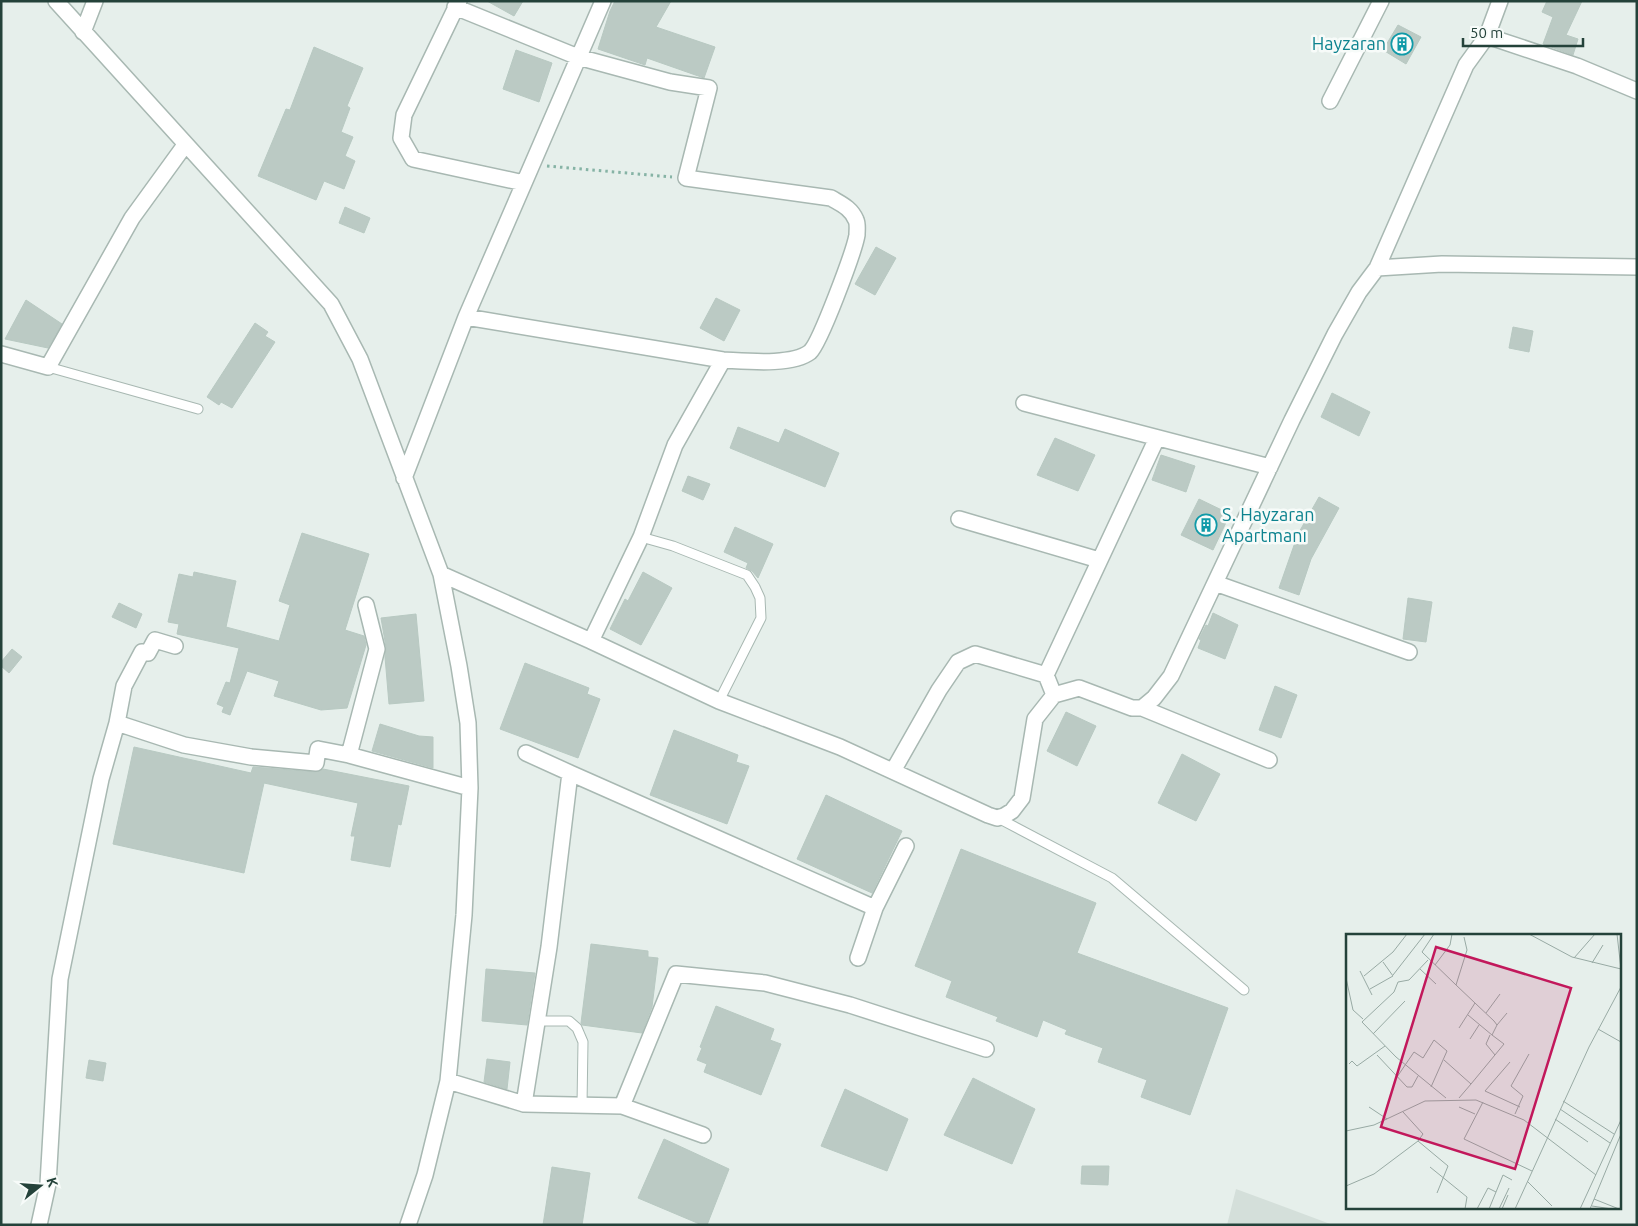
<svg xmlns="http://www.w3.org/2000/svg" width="1638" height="1226" viewBox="0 0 1638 1226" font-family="Ubuntu,sans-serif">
<rect width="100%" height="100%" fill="#e6efeb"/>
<path fill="#d4dfda" d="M1236 1189 1333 1225H1227Z"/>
<path fill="#bbcac4" stroke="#b8c9c2" d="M487 1H523L514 16Z
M615 1H671L656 27 715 47 704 78 647 58 645 65 598 49 610 11Z
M1547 1H1582L1566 35 1578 39 1573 55 1543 44 1553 17 1542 12Z
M1398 25 1421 37 1406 64 1383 50Z
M314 47 363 68 347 106 350 108 341 132 353 137 345 156 355 161 344 189 324 181 316 200 258 176 286 109 290 110Z
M516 50 552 63 539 102 503 89Z
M345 207 370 218 364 233 339 223Z
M876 247 896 258 875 295 855 284Z
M716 298 740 310 724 341 700 328Z
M26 300 62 324 48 348 5 339Z
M255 323 268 332 265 336 275 342 232 408 221 402 219 405 207 397Z
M1513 327 1533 331 1529 352 1509 348Z
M1332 393 1370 412 1359 436 1321 417Z
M738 427 779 443 785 429 839 453 825 487 730 448Z
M1055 438 1095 455 1078 491 1037 475Z
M1161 455 1195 466 1186 492 1152 480Z
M688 476 710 484 703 500 682 491Z
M1319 497 1339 508 1311 559 1299 595 1279 588 1298 534Z
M1199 499 1230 514 1213 550 1181 535Z
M735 527 773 544 758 578 752 571 746 568 748 563 724 552Z
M302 533 369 554 345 630 364 636 366 645 347 708 321 710 274 696 279 681 247 671 230 715 222 712 224 707 217 704 226 682 230 683 239 648 177 634 179 624 168 622 179 574 193 577 194 572 236 581 226 627 279 641 290 605 279 601Z
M643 572 672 588 641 645 610 629 625 599 628 601Z
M1408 598 1432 602 1426 642 1403 639Z
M119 603 142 614 136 628 112 617Z
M1213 613 1238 625 1225 659 1198 648 1201 640 1199 639 1206 625 1208 626Z
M416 614 424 701 389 704 385 657 386 647 381 618Z
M12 649 22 657 9 673 1 666V662Z
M525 663 589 688 587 694 600 699 578 758 500 729Z
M1275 686 1297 695 1281 738 1259 730Z
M1066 712 1096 726 1077 766 1047 751Z
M380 724 419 736 433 737V768L372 751Z
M674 730 738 755 736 762 749 766 727 824 650 795Z
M134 747 251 773 253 767 315 772 323 769 409 786 401 825 398 824 390 867 351 860 355 836H351L358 803 264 783 244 873 113 844Z
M1182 754 1220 774 1196 821 1158 803Z
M826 795 902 831 872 893 797 859Z
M961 849 1096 903 1077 953 1228 1008 1190 1115 1141 1097 1147 1080 1098 1062 1103 1048 1065 1034 1067 1030 1043 1020 1037 1037 996 1021 998 1017 946 997 952 981 915 966Z
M591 944 648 951V957L658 958 652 1007 642 1033 582 1025 581 1023Z
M486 969 535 973 527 1025 482 1021Z
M716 1006 774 1029 770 1040 781 1044 761 1095 704 1072 707 1064 697 1060 702 1048 700 1047Z
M487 1059 510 1062 507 1089 484 1082Z
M89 1060 106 1063 103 1081 86 1078Z
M973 1078 1035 1109 1012 1164 944 1135Z
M845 1089 908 1119 887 1171 821 1146Z
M664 1139 729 1169 707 1225H702L638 1198Z
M1082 1166H1109L1108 1185 1081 1184Z
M552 1167 590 1173 582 1225H543Z"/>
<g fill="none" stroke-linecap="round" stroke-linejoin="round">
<g stroke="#a8b8b2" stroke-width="11">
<path id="lane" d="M48 367 198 409
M641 537 673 546 747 575 755 587 760 598 761 618 719 701
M998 818 1112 878 1244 990
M537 1021H569L577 1028 583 1042 582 1105"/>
</g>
<g stroke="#a8b8b2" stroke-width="18">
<path id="street" d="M56 1 331 304 360 359 441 574 459 666 468 723 470 788 464 915 448 1081 425 1175 408 1225
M459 1 404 115 401 138 413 159 524 183
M455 7 578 57 670 82 709 88 686 178 831 198C841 204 851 208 856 220 858 224 857 230 857 235 854 252 820 343 810 352 792 366 745 361 723 360L466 317
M83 32 95 1
M1487 36 1577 66 1637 91
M1330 101 1381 1
M1377 268 1466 65 1487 36 1500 1
M1 354 48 367 132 218 185 145
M1024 403 1270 467
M404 478 466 317 603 1
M959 519 1099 560
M441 574 591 641 641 537 675 445 723 360
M1215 583 1409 652
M591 641 719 701 840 747 988 815 997 818 1004 816 1012 811 1022 798 1035 719 1054 695 1079 688 1132 708H1142L1154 698 1171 676 1292 420 1335 334 1359 292 1377 268 1442 264 1637 267
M1054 695 1046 675 1157 438
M1142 708 1269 760
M117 723 124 686 142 652 148 653 155 640 175 646
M526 753 570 773
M349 755 377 649 366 605
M893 771 939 690 958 662 975 654 1046 675
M858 958 875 908 906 846
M448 1081 524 1104 622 1106 676 974 765 983 850 1005 986 1049
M524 1104 549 947 570 773 875 908
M622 1106 703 1135
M39 1225 48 1184 60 979 101 779 117 723 184 745 251 757 316 763 318 749 349 755 470 788"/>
</g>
<path stroke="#86b3a5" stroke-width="3" stroke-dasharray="2.5 4" stroke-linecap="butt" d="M547 166 672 177"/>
<use href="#lane" stroke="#fff" stroke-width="9"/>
<use href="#street" stroke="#fff" stroke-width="15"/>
</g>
<defs>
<g id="building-ring" transform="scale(1.125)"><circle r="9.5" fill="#f7fbf9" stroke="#0f9aa8" stroke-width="1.5"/><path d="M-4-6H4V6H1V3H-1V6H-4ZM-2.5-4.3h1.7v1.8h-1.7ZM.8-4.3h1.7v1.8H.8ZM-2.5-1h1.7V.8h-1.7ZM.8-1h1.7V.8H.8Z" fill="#0f9aa8"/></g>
</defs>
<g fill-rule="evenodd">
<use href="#building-ring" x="1402" y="44"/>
<use href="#building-ring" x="1206" y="525"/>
</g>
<g text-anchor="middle" stroke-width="5" stroke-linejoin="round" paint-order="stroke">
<g font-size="18" fill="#0d838f" stroke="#f7fbf9" text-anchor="end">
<text x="1386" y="50">Hayzaran</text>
<text x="1222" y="521" text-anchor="start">S. Hayzaran<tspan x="1222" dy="21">Apartmanı</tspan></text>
</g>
</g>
<g transform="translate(1346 934)">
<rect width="275" height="275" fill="#e6efeb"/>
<path fill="none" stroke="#98aaa4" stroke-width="1" d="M88 0 76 18 110 51M102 0H137M183 0 226 23 275 35M271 0 275 35M118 3 121 16 110 51 148 87 151 91 146 101 158 110 125 150M228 24 249 0M82 26 63 46 52 48 48 58 16 88 50 123 100 164M246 29 257 11M89 31 104 11 106 0M74 35 90 50M14 37 26 61M47 41 79 0M18 42 47 18 61 0M0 44 7 76 17 85M24 55 47 42 37 28M140 79 154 60M122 81 146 101M151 91 161 79M113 94 129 69M252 95 275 108M27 100 59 67M144 101 140 110 149 121M124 105 133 91M31 121 61 153H66L72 142M98 126 125 150 113 164M164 128 139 157 174 173M3 130 6 127 11 132 39 112M51 143 68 118 77 124 88 106 101 117 85 153M217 167 268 200M137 168 118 205 186 237M23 173 41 185M113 173 129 180M214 175 264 209M169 180 177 162 165 152 183 120M209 185 242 208M0 197 28 191 79 167 130 166 178 186 250 241M72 207 102 232 91 259M84 233 121 263 119 275M181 247 206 272M0 252 28 240 72 207 77 200 57 178M248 265 273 275M246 272 266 275M131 275 142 254 150 258M143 275 157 241 166 246M153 275 163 254M156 275 162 261M169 275 243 113 275 53M234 275 275 186M244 275 275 200"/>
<path fill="#c2185b" fill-opacity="0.15" stroke="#c2185b" stroke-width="2.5" d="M90 13 225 54 169 235 35 193Z"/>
<rect width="275" height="275" fill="none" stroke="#24423a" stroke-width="2.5"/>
</g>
<rect width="1638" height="1226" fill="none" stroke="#24423a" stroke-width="5"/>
<g transform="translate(40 1186) rotate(73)" stroke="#f7fbf9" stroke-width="4" paint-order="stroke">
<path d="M0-4L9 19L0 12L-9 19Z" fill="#24423a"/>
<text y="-8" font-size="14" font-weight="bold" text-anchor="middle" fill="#24423a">K</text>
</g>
<path d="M1463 38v8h120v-8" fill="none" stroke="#24423a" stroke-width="2.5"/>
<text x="1470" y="38" font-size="15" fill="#24423a" stroke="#f7fbf9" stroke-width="4" paint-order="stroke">50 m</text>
</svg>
